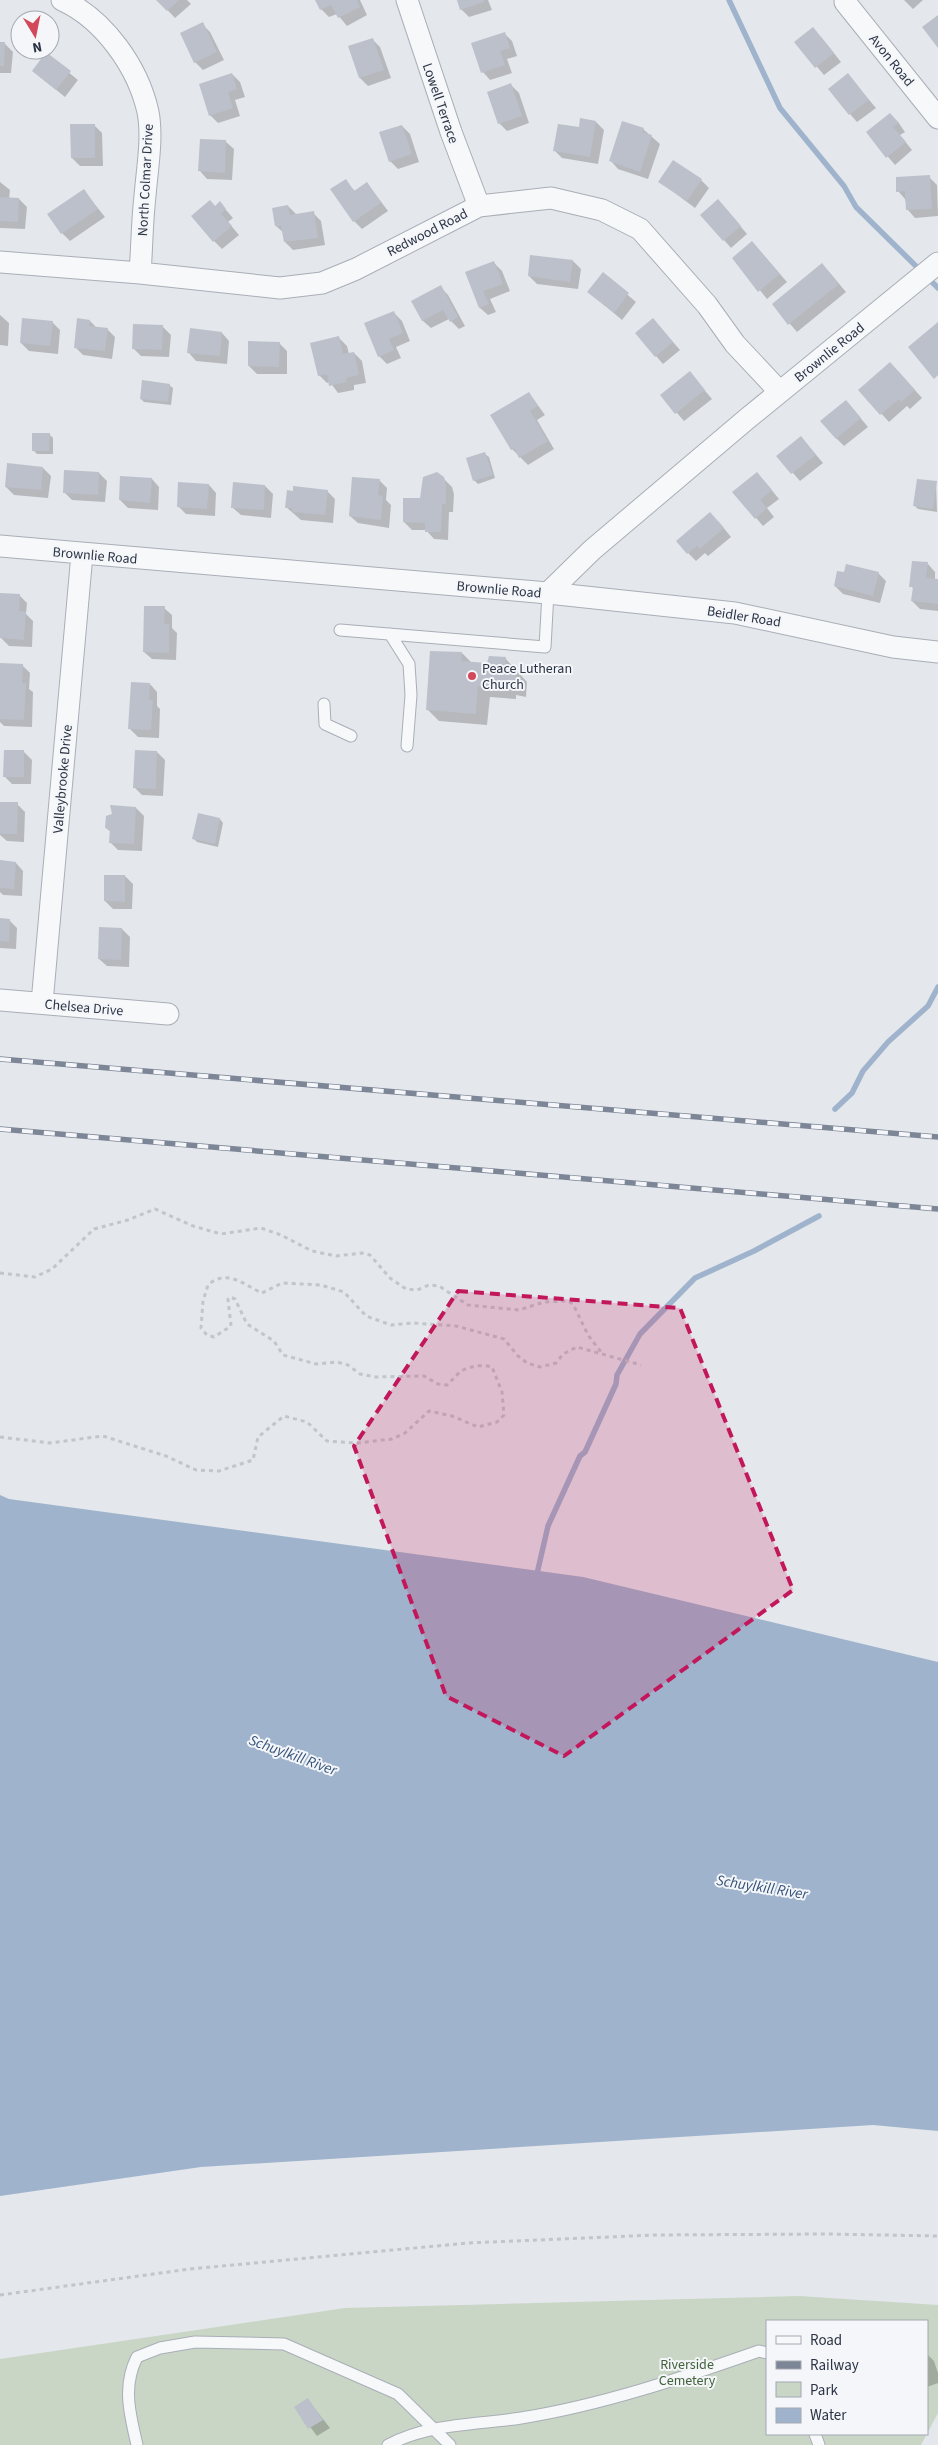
<svg xmlns="http://www.w3.org/2000/svg" width="938" height="2445" viewBox="0 0 938 2445" font-family="'Source Sans 3',sans-serif">
<rect width="100%" height="100%" fill="#e4e7ec"/>
<path fill="#c9d6c5" fill-rule="evenodd" d="M799 2296 938 2305V2413L921 2445H0V2359L345 2308ZM767 2321H927V2434H767Z"/>
<path fill="#9fb4cc" d="M0 1495 9 1499 583 1577 938 1662V2131L873 2125 201 2167 0 2196Z"/>
<path fill="#0003" d="M158 0H187L191 4 175 18Z
M317 0H360L367 15 347 26 337 14 329 17 321 9Z
M458 0H488L492 10 469 17 461 9Z
M904 0H923L913 9Z
M202 24 210 32 224 60 203 70 195 62Z
M504 33 512 41 517 56 507 59 512 73 490 80 483 72Z
M821 37 841 62 824 75 796 42Z
M372 39 380 47 391 78 368 86 360 78 350 47Z
M0 43 5 44 13 52 11 73H0Z
M46 54 78 80 65 97 33 71Z
M232 74 240 82 245 97 235 100 240 116 218 123 210 115Z
M848 75 876 108 857 122 850 114Z
M511 85 519 93 529 123 507 131 499 123Z
M596 122 604 130 598 164 562 158 554 150 580 129Z
M898 122 905 132 900 135 912 150 895 165 867 132Z
M94 125 102 133 103 166H80L72 158Z
M402 126 410 134 419 162 398 169 390 161Z
M643 129 660 144 648 179 618 169 611 161Z
M226 142 234 149 232 180 207 179 200 171Z
M929 177 937 185 938 216 915 218 908 210 905 199 898 191Z
M701 180 709 188 695 208 660 182Z
M345 181 355 191 367 183 388 211 362 229 354 221Z
M0 182 10 190 9 199H19L27 207 25 229 0 228Z
M84 191 105 217 70 241 62 233Z
M220 203 233 218 228 222 239 235 222 249 214 241 215 207Z
M288 206 296 214 313 213 321 221 325 245 293 250 285 242 284 233 276 226Z
M726 209 747 234 731 248 724 240Z
M752 242 787 282 767 299 734 258Z
M573 261 581 269 578 289 537 284 529 276Z
M494 263 502 271 510 291 490 299 496 312 488 315 480 308 467 273Z
M830 273 846 292 797 332 773 304Z
M603 274 636 302 622 320 589 292Z
M440 287 448 295 465 326 459 329 449 319 431 328 423 321 413 301Z
M394 313 402 321 410 341 396 347 401 358 387 364 379 356Z
M0 315 9 323 8 346 0 345Z
M653 319 680 350 663 364 656 356Z
M90 321 97 328 107 329 115 337 112 359 83 355 75 347Z
M52 322 60 330 58 354 29 351 21 343Z
M163 327 171 335 169 357 141 356 133 348Z
M222 333 229 341 227 364 196 361 189 353Z
M339 338 347 346 349 354 354 353 362 361 366 383 354 385V390L338 393 330 382 327 383 319 375Z
M279 343 287 351V374H257L249 366Z
M898 371 922 398 910 409 907 406 889 422 860 390Z
M690 373 712 399 684 421 662 396Z
M169 385 173 388 171 405 144 402 141 399Z
M529 393 545 415 537 420 554 449 528 465 512 449Z
M853 409 868 427 844 446 836 438Z
M49 434 53 438V454H37L33 450Z
M801 437 823 463 800 481 778 456Z
M485 454 489 457 495 478 478 484 474 480Z
M43 468 51 476 48 498 14 495 6 487Z
M99 473 107 481 105 502 72 500 64 492Z
M443 478 452 487 454 494 453 512H449L448 540 434 539 426 530H412L404 522 421 500Z
M152 479 159 487 158 510 128 508 120 500Z
M379 480 387 488 386 500 391 505 389 528 358 523 350 516Z
M765 482 779 499 767 508 774 517 763 526 734 492Z
M936 482 937 512 918 509 915 506Z
M209 485 216 493 215 516 186 514 178 506Z
M265 486 273 494 271 518 241 515 233 508Z
M327 491 335 499 333 523 301 520 286 507Z
M718 521 731 537 708 556 705 553 696 561 688 553Z
M928 564 935 572V580H938V611L920 609 912 601 914 589 911 586Z
M878 573 886 581 880 603 843 594 835 586Z
M19 595 27 603 26 614 33 621 32 647 9 646 1 638 0 609Z
M164 608 172 615V628L177 633 176 660 152 659 144 652Z
M462 653 472 663 489 665 505 658 527 682 526 697 516 695V699L490 697 487 725 439 721 427 709Z
M0 664 22 665 30 673 29 689 33 692 32 727 4 726 0 722Z
M150 684 157 692V706L160 709 159 738 138 737 130 729Z
M24 752 32 760 31 784H12L4 776Z
M157 752 165 760 163 796 142 795 134 787Z
M0 803 17 804 25 812 24 842 7 841 0 835Z
M136 808 144 816 142 851 118 850 110 842 111 832 106 828 114 815Z
M220 819 223 823 218 847 197 842 193 838Z
M0 862 16 863 23 871 22 896 3 895 0 892Z
M125 876 133 884 132 909H113L105 901Z
M0 920H9L17 928 16 949 0 948Z
M122 929 130 937 129 967 107 966 99 959Z
M927 2354 934 2361 938 2373V2383L927 2387Z
M308 2400 330 2428 317 2436 296 2408Z"/>
<g fill="none" stroke-linecap="round" stroke-linejoin="round">
<path stroke="#9fb4cc" stroke-width="5.5" d="M729 0 780 108 844 186 856 207 921 271
M927 277 938 288
M835 1109 852 1093 863 1071 888 1042 928 1006 938 987
M536 1578 548 1526 580 1456 585 1452 616 1384 617 1375 640 1334 695 1278 754 1251 819 1216"/>
</g>
<path fill="#bbc0ca" d="M156 0H179L167 11Z
M315 0H357L360 7 338 18 331 5 320 10Z
M457 0H484V2L460 10Z
M938 15V48L922 27Z
M203 22 217 52 194 63 180 33Z
M813 27 834 53 815 68 794 42Z
M505 32 510 48 500 51 505 65 481 73 471 43Z
M373 38 384 70 359 78 348 46Z
M0 42H5L4 66H0Z
M46 52 71 71 56 90 32 71Z
M232 73 237 89 228 92 233 108 209 116 199 84Z
M848 73 869 100 849 115 828 89Z
M511 83 522 116 498 124 487 92Z
M890 113 899 123 893 127 906 142 886 158 866 132Z
M580 118 596 121 590 157 553 151 558 124 579 127Z
M622 121 644 128 642 132 652 135 640 172 609 161Z
M70 124H95V158H71Z
M402 125 412 154 389 162 379 132Z
M200 139 226 140 225 173 198 171Z
M673 160 702 179 687 201 658 182Z
M930 175 932 209 906 210 905 191 896 192V177Z
M346 179 354 191 367 182 381 203 353 222 330 189Z
M84 189 98 209 61 234 47 214Z
M0 197 19 198 18 222 0 221Z
M718 199 741 226 723 241 700 215Z
M210 200 215 206 220 201 226 209 221 214 232 226 213 242 191 216Z
M288 205 290 215 314 211 318 238 284 242 281 226H275L272 208Z
M752 241 780 274 758 292 732 258Z
M530 255 573 260 570 282 528 276Z
M494 261 503 284 483 291 489 304 479 308 465 272Z
M822 263 839 284 788 325 772 304Z
M603 272 629 293 614 313 587 292Z
M441 285 458 317 450 322 443 310 422 321 411 301Z
M394 311 403 333 389 339 394 350 378 357 364 323Z
M22 318 53 321 50 346 20 343Z
M77 318 90 320 89 326 108 328 105 351 74 348Z
M653 318 673 342 655 357 635 333Z
M938 322V375L934 379 908 347Z
M133 324 163 325 162 350 132 349Z
M190 328 222 332 220 356 187 353Z
M339 336 343 354 354 352 359 375 346 378 347 382 329 386 327 374 318 376 310 343Z
M248 341 280 342 279 367 248 366Z
M890 362 915 390 901 402 899 399 880 415 858 390Z
M690 371 705 390 675 414 660 395Z
M142 380 170 384 168 402 140 399Z
M529 392 538 406 530 411 548 441 519 458 514 448 511 450 490 415Z
M846 400 861 418 836 439 820 421Z
M32 433H50L49 451H32Z
M801 436 816 455 791 474 776 456Z
M485 452 493 475 473 481 466 458Z
M7 463 43 467 41 490 5 487Z
M64 470 99 472 98 495 63 493Z
M437 472 444 477 446 485V504H442L441 532H425V523L403 522V498H420L423 477Z
M757 472 772 490 760 500 767 508 755 519 732 492Z
M120 476 152 478 150 503 119 500Z
M352 477 380 479 378 495 383 496 381 520 349 516Z
M917 479 937 481 933 509 913 506Z
M178 482 209 484 207 509 177 507Z
M233 482 265 485 264 510 231 508Z
M293 486 328 490 325 515 292 512V508H285L287 490 293 491Z
M710 512 724 528 700 549 697 546 687 554 676 541Z
M912 561 928 562 926 578 938 579V604L911 601 913 587H909Z
M846 564 879 572 873 596 834 586 837 571 844 572Z
M0 593 20 594 19 611 26 612 24 640 0 638Z
M144 606H165L164 624H169V653L143 652Z
M430 651 462 652 461 661 487 663 489 656 506 657 505 667 516 669 514 685 504 684V688L478 686 476 714 426 710Z
M0 663 23 664 22 683H26L24 720 0 719Z
M131 682 150 683 149 700H153L151 730 128 729Z
M4 750H24V777H3Z
M135 750 157 751 156 789 133 788Z
M0 802H18L17 834H0Z
M110 805 136 807 134 844 109 843 110 829 105 828 106 816 112 814Z
M198 813 220 818 215 844 192 839Z
M0 860 16 862 14 889 0 888Z
M104 875H125V902L104 901Z
M0 918 10 919 9 942 0 941Z
M99 927 122 928 121 960 98 959Z
M308 2398 323 2420 308 2429 294 2407Z"/>
<g fill="none" stroke-linecap="round" stroke-linejoin="round">
<g stroke="#a9aeb7" stroke-width="13">
<path id="lane" d="M340 630 545 647 548 593
M390 634 409 664 411 695 407 746
M324 704 325 724 351 736
M815 2434 819 2445
M137 2445C130 2414 122 2387 137 2357L160 2348 195 2342 284 2344 398 2394 450 2445
M388 2445C430 2423 476 2425 521 2418 602 2405 682 2378 759 2351L767 2353"/>
</g>
<g stroke="#a9aeb7" stroke-width="23">
<path id="street" d="M62 0C104 19 138 67 148 112 153 138 147 170 145 196 142 222 142 247 140 273
M407 0 451 132 479 206
M845 2 938 118
M0 262 140 273 280 288 322 283 356 269 479 206 551 198 602 210 640 229 707 305 735 344 779 391
M0 546 548 593 592 550 748 418 938 263
M548 593 735 613 893 647 938 652
M0 1000 168 1014
M42 1003 82 554"/>
</g>
<path stroke="#c2c5cb" stroke-width="3" stroke-dasharray="4 4" stroke-linecap="butt" d="M0 1273 35 1277 52 1269 94 1229 128 1220 155 1209 193 1226 221 1234 261 1228 281 1235 312 1251 336 1256 362 1253 370 1255 390 1278 406 1289 417 1290 429 1285 439 1286 468 1305 519 1310 544 1302 568 1301 573 1304 588 1335 601 1352
M0 1437 50 1443 103 1436 166 1456 196 1470 219 1471 253 1460 258 1437 284 1416 307 1422 327 1441 358 1443 392 1439 405 1433 429 1411 452 1416 478 1427 497 1422 504 1415 502 1392 492 1367C482 1364 467 1366 459 1373 454 1377 452 1381 447 1385L438 1384 424 1376 376 1377 360 1374 348 1365 337 1362 316 1364 283 1355 274 1341 247 1324 235 1299 230 1297 228 1299 231 1326 214 1337 207 1335 201 1328 203 1301 208 1285C227 1268 244 1285 262 1293L282 1283 321 1285 344 1292 366 1316 391 1325 413 1323 456 1326 504 1339 518 1356 527 1363 540 1367 556 1363 563 1354 577 1347 641 1365
M0 2295 190 2269 468 2243 655 2235 826 2234 938 2236"/>
<use href="#lane" stroke="#f7f8fa" stroke-width="11"/>
<use href="#street" stroke="#f7f8fa" stroke-width="21"/>
<g stroke="#7d8696" stroke-width="5.5">
<path id="rail" d="M0 1059 938 1137
M0 1129 938 1209"/>
</g>
<use href="#rail" stroke="#f4f6f9" stroke-width="4" stroke-dasharray="11" stroke-linecap="butt"/>
</g>
<path fill="#c2185b" fill-opacity="0.2" stroke="#c2185b" stroke-width="4" stroke-dasharray="10 6" stroke-linejoin="round" d="M458 1291 680 1308 793 1590 564 1756 446 1696 354 1446Z"/>
<circle fill="#d1495b" stroke="#f4f6f9" stroke-width="2" cx="472" cy="676" r="5"/>
<g text-anchor="middle" stroke-width="4" stroke-linejoin="round" paint-order="stroke">
<g font-size="14" fill="#2b3445" stroke="#f4f6f9">
<text transform="translate(892 60) rotate(51)" y="5">Avon Road</text>
<text transform="translate(441 103) rotate(71)" y="5">Lowell Terrace</text>
<text transform="translate(145 180) rotate(-87)" y="5">North Colmar Drive</text>
<text transform="translate(427 232) rotate(-27)" y="5">Redwood Road</text>
<text transform="translate(829 352) rotate(-39)" y="5">Brownlie Road</text>
<text transform="translate(95 555) rotate(5)" y="5">Brownlie Road</text>
<text transform="translate(499 589) rotate(5)" y="5">Brownlie Road</text>
<text transform="translate(744 616) rotate(9)" y="5">Beidler Road</text>
<text transform="translate(62 779) rotate(-85)" y="5">Valleybrooke Drive</text>
<text transform="translate(84 1007) rotate(5)" y="5">Chelsea Drive</text>
</g>
<g font-size="14" fill="#2b3445" stroke="#f4f6f9" text-anchor="start">
<text x="482" y="673">Peace Lutheran<tspan x="482" dy="16">Church</tspan></text>
</g>
<g font-size="14" fill="#3f6138" stroke="#f4f6f9">
<text x="687" y="2369">Riverside<tspan x="687" dy="16">Cemetery</tspan></text>
</g>
<g font-size="15" font-style="italic" fill="#34527a" stroke="#f4f6f9">
<text transform="translate(293 1755) rotate(20)" y="5">Schuylkill River</text>
<text transform="translate(762 1887) rotate(9)" y="5">Schuylkill River</text>
</g>
</g>
<rect x="766" y="2320" width="162" height="115" fill="#f4f6f9" stroke="#a4a8b1"/>
<rect x="776" y="2336" width="25" height="8" fill="#f7f8fa" stroke="#a4a8b1"/>
<text x="810" y="2345" font-size="15" fill="#2b3445">Road</text>
<rect x="776" y="2361" width="25" height="8" fill="#7d8696" stroke="#a4a8b1"/>
<text x="810" y="2370" font-size="15" fill="#2b3445">Railway</text>
<rect x="776" y="2382" width="25" height="15" fill="#c9d6c5" stroke="#a4a8b1"/>
<text x="810" y="2395" font-size="15" fill="#2b3445">Park</text>
<rect x="776" y="2408" width="25" height="15" fill="#9fb4cc" stroke="#a4a8b1"/>
<text x="810" y="2420" font-size="15" fill="#2b3445">Water</text>
<g transform="translate(35 35) rotate(170)"><circle r="24" fill="#f4f6f9" stroke="#a4a8b1"/>
<path d="M0-4L9 19L0 12L-9 19Z" fill="#d1495b"/>
<text y="-8" font-size="14" font-weight="bold" text-anchor="middle" fill="#2b3445">N</text>
</g>
</svg>
